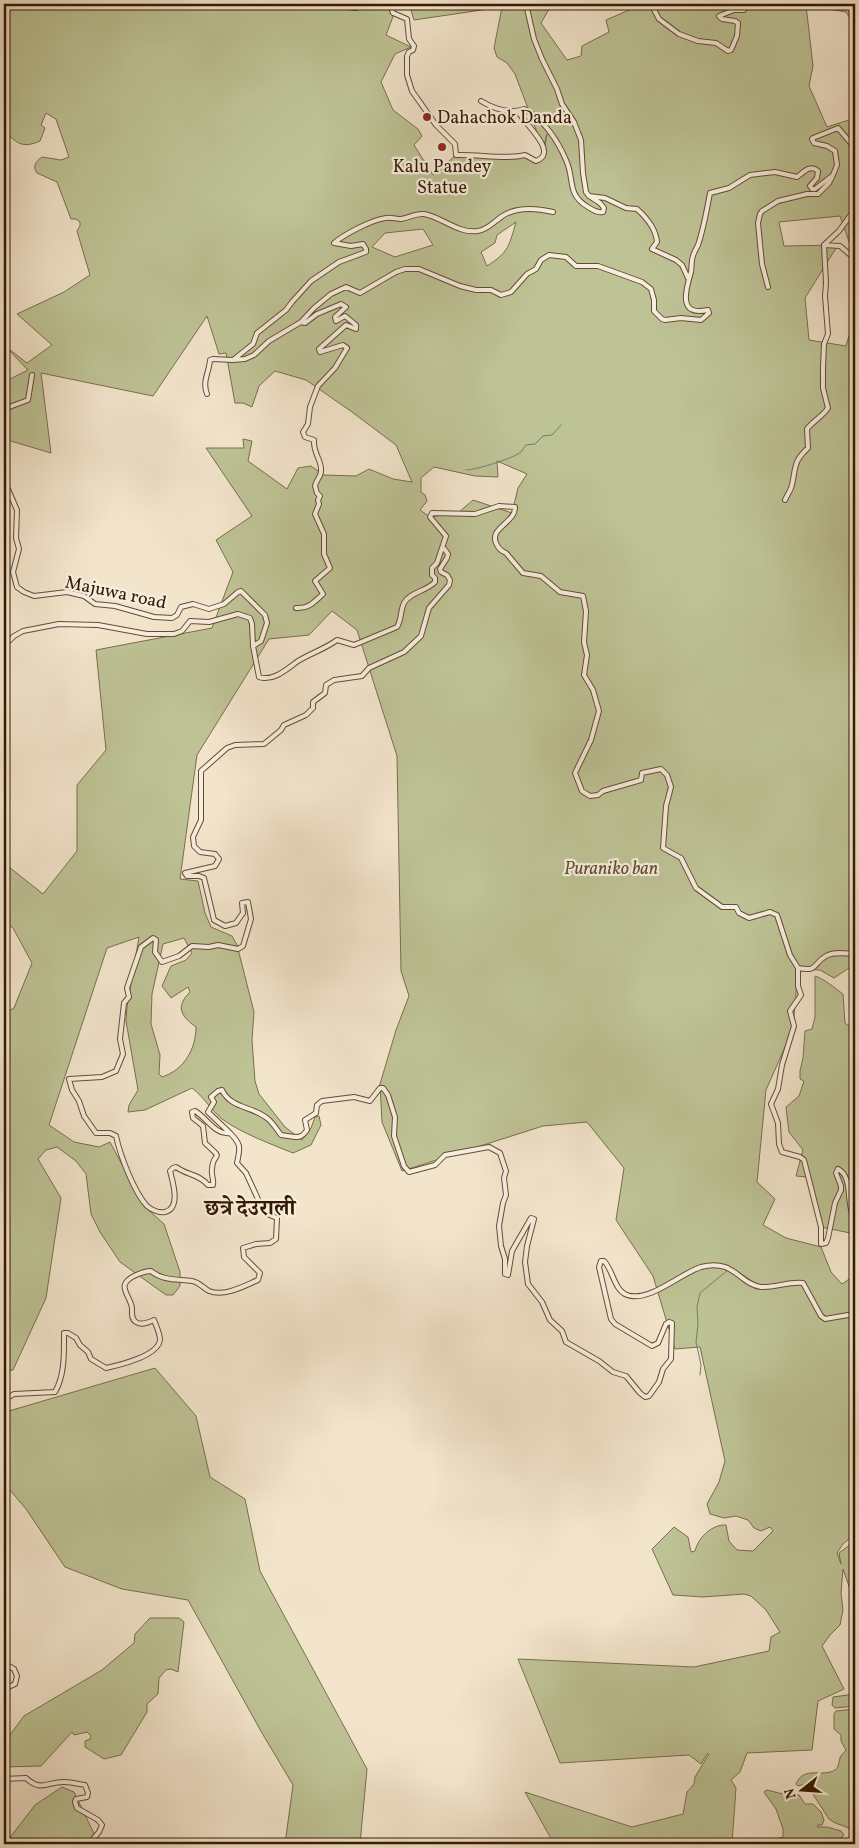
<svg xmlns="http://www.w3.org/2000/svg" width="859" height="1848" viewBox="0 0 859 1848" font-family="Vollkorn,'Noto Serif Devanagari',serif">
<rect width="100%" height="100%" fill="#f3e5cc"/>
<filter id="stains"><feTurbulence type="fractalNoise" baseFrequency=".004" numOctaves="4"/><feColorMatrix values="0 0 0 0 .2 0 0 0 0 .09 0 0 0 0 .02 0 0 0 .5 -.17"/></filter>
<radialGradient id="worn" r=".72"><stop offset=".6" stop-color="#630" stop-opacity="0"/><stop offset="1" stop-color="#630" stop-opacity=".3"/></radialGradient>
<path fill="#bec396" stroke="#7a6e4c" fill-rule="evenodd" d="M4 4H391L394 14 386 35 411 47 395 54 381 82 393 110 418 129 422 136 414 145 433 175 456 155 513 157 525 155 536 161 543 157 547 134 543 148 515 74 507 63 497 57 494 48 502 7 414 20 409 4H552L541 23 567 60 581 56 582 46 609 32 606 20 643 4H855V26L846 12 806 5 813 66 809 86 827 127 855 118V250H852L840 216 779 222 784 246 838 245 805 298 809 340 846 346 855 315V970L852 966 834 978 820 970 798 969 793 1029 766 1090 757 1182 775 1199 763 1225 786 1238 821 1247 831 1272 842 1284 855 1275V1534L843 1544 837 1553 841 1564 839 1553 855 1541V1597L849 1586 843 1569 841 1593 843 1610 840 1625 830 1635 822 1646 844 1689 818 1701 812 1750 747 1753 740 1772 731 1780 736 1788 732 1844H554L525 1792 632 1827 683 1814 687 1792 694 1784 695 1777 709 1754H707L701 1764 689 1755 560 1763 518 1659 694 1667 769 1651 771 1637 780 1632 766 1610 751 1596 744 1594 703 1597 673 1595 652 1549 674 1527 688 1537 691 1552 695 1551C698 1538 712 1524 726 1525L729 1541 737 1550 753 1551 773 1531 770 1527 761 1531 754 1528 748 1520 736 1516 724 1518 710 1514 707 1504 719 1482 725 1461 700 1347 675 1349 653 1276 616 1220 624 1168 587 1122 543 1126 402 1171 382 1122 380 1084 396 1030 409 996 401 971 397 756 357 630 332 611 309 635 269 639 197 755 180 879 198 881 205 913 211 927 232 936 237 945 254 1012 252 1040 255 1081 259 1094 285 1127 302 1140 311 1128 315 1117 319 1116 321 1125 311 1145 293 1153C273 1145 239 1132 222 1119 210 1109 204 1097 192 1088L145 1110 128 1112 129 1105 138 1090 126 1021 127 1007 139 937 107 948 49 1125 74 1142 99 1147 110 1142 144 1206 164 1224 180 1272V1286L173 1295H166L120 1262 100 1232 91 1214 86 1174 76 1161 57 1147 46 1150 38 1159 61 1198 46 1298 13 1370 4 1371V1014L14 1008 32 963 13 928 4 921V863L43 894 77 851V785L106 750 96 650 212 628 233 572 216 540 252 516 206 448H244L243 439 252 441 248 461 287 489 298 468 311 466 324 475 356 476 369 469 393 479 412 482 396 445 352 412 306 380 275 371 259 386 252 407 243 403H235L226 353 219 354 207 316 153 396 41 373 51 453 4 439V382L28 370 5 346 27 363 52 345 17 314 64 292 90 275 77 231 80 226V222L76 219H71L57 182 37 173C32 167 36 161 42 157L61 160 69 157 56 119 46 113 41 125 45 128 40 141C22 149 16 143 4 130V44L6 41 4 27ZM516 222C509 246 509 252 487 266L481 252 495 243 497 235ZM423 229 433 245 395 257 372 247 385 233ZM497 461 527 474 518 488 512 513 473 500 458 513 430 517 420 510 427 501 425 495 421 492V478L434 467 475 476 498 477ZM184 938 192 953 186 960 171 966 162 986 171 998 188 987 190 992C175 1007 181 1016 196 1027 196 1049 184 1070 162 1077L159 1074 160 1055 151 1024 152 994 163 944Z
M815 976C823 978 836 989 843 994L845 1023 850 1027 855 1021V1234L821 1227 807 1177 796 1176 803 1150 789 1132 786 1107 799 1096 804 1081 800 1079V1071L803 1058 805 1031 812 1029 815 1017Z
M155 1368 196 1416 210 1477 245 1499 260 1571 367 1769 360 1844H285L293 1785 262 1733 188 1600 122 1589 65 1567 26 1509 4 1483V1414L9 1411Z
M150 1618H179L184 1622 178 1672 171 1669 166 1670 159 1678 158 1694 147 1704V1712L121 1755 104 1759 85 1747V1741L90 1739 91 1736 87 1732 74 1735 72 1732 41 1766 4 1767V1739L10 1735 24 1716 102 1670 134 1643 135 1634Z
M855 1694V1706L835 1708 832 1705 833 1697Z
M855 1709V1834C845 1823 839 1827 829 1819L807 1785 805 1784 798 1786 796 1784C804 1765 822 1778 835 1770 840 1766 838 1761 841 1756 843 1753 845 1752 846 1750L841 1741V1735L834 1729V1714L836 1711Z
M62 1787 74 1792 99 1844H5L35 1805Z
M767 1790 783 1794 799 1795 805 1804H813L821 1812 824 1820 822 1825H818L817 1827H827L841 1831 844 1835 841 1838 842 1844H764L766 1842 783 1837V1829L776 1809 764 1792Z"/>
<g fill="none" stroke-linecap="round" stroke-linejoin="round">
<path stroke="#737d6d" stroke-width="1" d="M466 470C476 470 514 458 521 452 523 450 524 447 526 445L535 444 543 436 552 435 561 425
M700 1375 701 1365 696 1342 698 1324 697 1307 700 1293 728 1270"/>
<g stroke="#654c34" stroke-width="6">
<path id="minor" d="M258 4H263
M331 4 355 8 370 4
M393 4 392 10 393 13 407 19 409 39 414 46 413 50 409 52 407 56V75L412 91 436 125 455 144 456 155C479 154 504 160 525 155L536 161C560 152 523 123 518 111
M651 4 659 19 679 34 698 41 716 43 728 51 731 50 737 36 738 23 735 21 722 19 719 16 734 10H744L745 4
M481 101C494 109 509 114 524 109 543 118 558 141 566 160 575 179 566 194 588 207 593 210 597 213 603 212L604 208 600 203 589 196 586 192 583 173 581 140 574 122 562 104 557 89 542 59 534 39 526 4
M589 196 605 198 626 208 637 209C647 218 656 229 657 242L652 249 676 260 682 265 688 278
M824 245 840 246 855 259
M768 287 762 264 758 223 760 214 762 211 778 201 807 194H818L829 183 832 177
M233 360 253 344 257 333 286 310 292 302 311 281 339 262 366 252V249L363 244 351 246 334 243C345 234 371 220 386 218 391 217 396 219 401 219 409 218 415 213 424 214 442 217 458 234 478 231 487 230 494 222 501 217 516 206 536 208 553 212
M207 394C202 381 209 373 210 360L213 359 233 360 245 359 254 355 269 341 301 322 314 308 331 294 346 287 360 293 396 272 405 269H419L460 286 476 290H491L501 295 511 292 527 274 536 269 541 260 549 255 566 257 576 266H598L642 282 651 289 654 300V311L662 319 665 320 681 318 701 320 709 313 708 310C677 317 686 289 691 272 692 267 691 261 693 256 694 251 698 247 699 242 704 226 707 209 710 193L729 188 750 175 775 172 797 177C804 172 810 164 818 171L817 178 810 186 812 189H815L833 175 837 165 835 151 827 146 814 143 812 139 813 138 838 128 855 148
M4 409 28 400 32 375
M4 480 17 510 16 538 19 549 13 572 17 587 24 592 34 596 67 592 84 596 95 604 115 606 154 617 172 618 177 615 181 607 193 604 209 609 224 604 238 592 241 591 265 615 267 623 261 641 253 646
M785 500C787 495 791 490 792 485 796 467 793 462 808 448L807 429C813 421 823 416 828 408L823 388V368L824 344 828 334 825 296 826 283 824 245 839 231 855 209
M296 608C309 609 314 602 323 594L315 581 330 568 324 554V534L315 514 319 504 318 500 320 496 317 493 315 486C316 480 321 477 321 471 322 460 313 454 314 440L305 437 303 432 308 424 310 407 318 386 335 368 347 348 343 345 320 352 319 349 346 325 356 329V325L345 316 336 321 335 317 346 307 341 304 317 314 305 323 301 322
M4 646 14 636 23 631 59 624 98 625 147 634H174L182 631 190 621 209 622 238 614 250 618 252 624 253 646 259 677C273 682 287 669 298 661 311 653 325 649 337 640L354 645 397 627C402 619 400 611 404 603 410 592 427 591 435 582V578L432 575V568L437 563 446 536 430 517 432 513 475 514 499 506 515 507C516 523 487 528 497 545 499 549 501 551 506 553L523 573 541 576 560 592 583 596 586 611 584 642 587 655 584 675 593 690 599 711 591 740 575 773 582 791 590 796 598 795 603 791 641 780 642 773 661 769 667 775 671 787 666 806 663 848 681 858 696 888 722 907H736L739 913 749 918 770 912 777 915 790 955 798 968
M798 968V986L801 995 790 1011 794 1026 782 1065 778 1089 771 1104 778 1123 779 1144 782 1152 800 1157 804 1160 821 1227V1244L826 1243 828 1238 835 1203 841 1190V1186L836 1173 838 1169C850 1175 848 1193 850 1204 851 1211 853 1218 855 1224
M798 968C819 972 812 964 826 956 834 951 847 954 855 954
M230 1133 208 1112 214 1102 211 1097 218 1091 222 1090C231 1109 253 1106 268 1119 273 1123 277 1130 281 1135 293 1136 300 1141 307 1130L305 1120 316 1113 317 1105 322 1101 354 1097 370 1101 380 1088H383L388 1095 395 1117 394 1136 404 1166 409 1172 435 1165 445 1155 489 1147 500 1153 506 1171 504 1178 506 1195 503 1203 499 1226 501 1246 505 1259V1274L508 1275 512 1251 531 1218 534 1219 527 1246 525 1262 528 1284 542 1302 550 1320 562 1331 566 1342 599 1361 613 1372 626 1376 640 1393 645 1397 649 1396 659 1382 663 1369 671 1359 672 1323 669 1322 666 1324 658 1343 652 1346 615 1324 611 1319 599 1267 601 1261H604C613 1270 614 1290 627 1295 649 1303 681 1273 701 1267 734 1258 739 1284 761 1287 775 1288 789 1281 803 1283L821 1316 825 1319 848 1315 855 1316
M4 1400 14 1394 55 1392C65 1375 64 1352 64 1333H68L76 1338 80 1345 88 1352 91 1359 106 1368C120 1365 158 1356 160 1340 160 1333 156 1326 154 1320 149 1322 141 1326 136 1322 131 1319 132 1313 132 1308 130 1294 114 1285 136 1275 141 1273 145 1271 151 1271 163 1281 177 1279 192 1281 199 1282 203 1288 209 1291 225 1297 244 1286 258 1280L260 1273 244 1257 243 1248 256 1244 270 1243 276 1239 277 1218 265 1213 263 1210 246 1173 237 1163C240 1148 242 1145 230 1133 216 1136 206 1117 195 1111L192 1112 193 1118 203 1126 205 1143C226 1162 213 1150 212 1169 211 1175 214 1179 213 1185H208C199 1174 187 1175 176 1167L173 1168 170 1171C173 1183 181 1208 165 1212 158 1213 152 1210 147 1206 134 1192 120 1155 116 1136L110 1133H96L84 1116 79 1101 72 1090 69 1079 102 1077 116 1071 123 1054 120 1039 124 1003 129 997 127 988 141 947 153 938 156 940 155 952 162 962 179 956 192 946 209 947 218 945 238 949 243 946 251 919 248 902 242 903 243 913 236 923 225 926 214 920 204 878 199 876H187L185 873 215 866 219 859 215 854 200 852 194 846 193 837 201 820V771L227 748 235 745 264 744 281 730 284 725 306 715 313 708V702L325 693 326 685 334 680 362 676 369 668 404 652 421 636 429 608 449 585 450 580 447 575 441 572 440 569 447 558 448 554 443 547
M4 1663 14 1669 17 1676 15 1684 4 1689
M4 1779 26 1778C41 1792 46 1782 64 1782 71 1782 79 1784 85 1785L88 1793 87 1797 76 1799 75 1802 77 1808 98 1820 102 1825 99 1832 89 1844"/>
</g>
<use href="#minor" stroke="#f7eede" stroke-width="4"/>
</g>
<g fill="#8f2418" stroke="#f7eede" stroke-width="2">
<circle cx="427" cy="117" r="5"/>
<circle cx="442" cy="147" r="5"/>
</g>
<g text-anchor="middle" stroke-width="4.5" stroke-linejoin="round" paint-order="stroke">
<g font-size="18" fill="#361902" stroke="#f7eede" text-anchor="start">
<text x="437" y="123">Dahachok Danda</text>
<text x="442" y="172" text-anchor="middle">Kalu Pandey<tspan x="442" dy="21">Statue</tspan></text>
</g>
<g font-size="18" fill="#361902" stroke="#f7eede">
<text transform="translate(116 592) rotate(12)" y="6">Majuwa road</text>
</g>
<g font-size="18" font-style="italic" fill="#5f4c2e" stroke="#f7eede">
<text x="611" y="874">Puraniko ban</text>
</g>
<g font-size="22" font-weight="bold" fill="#361902" stroke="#f7eede">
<text x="250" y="1215">छत्रे देउराली</text>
</g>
</g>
<rect width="859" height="1848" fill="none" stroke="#f3e5cc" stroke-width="20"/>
<rect x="5" y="5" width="849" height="1838" fill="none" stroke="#361902" stroke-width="2.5"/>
<rect x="10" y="10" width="839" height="1828" fill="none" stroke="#361902"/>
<g transform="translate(802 1790) rotate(253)" stroke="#f7eede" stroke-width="4" paint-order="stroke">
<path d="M0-4L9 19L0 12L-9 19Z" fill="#361902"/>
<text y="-8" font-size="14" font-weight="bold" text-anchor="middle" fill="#361902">N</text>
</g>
<rect width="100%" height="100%" filter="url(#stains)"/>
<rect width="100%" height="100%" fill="url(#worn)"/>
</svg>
